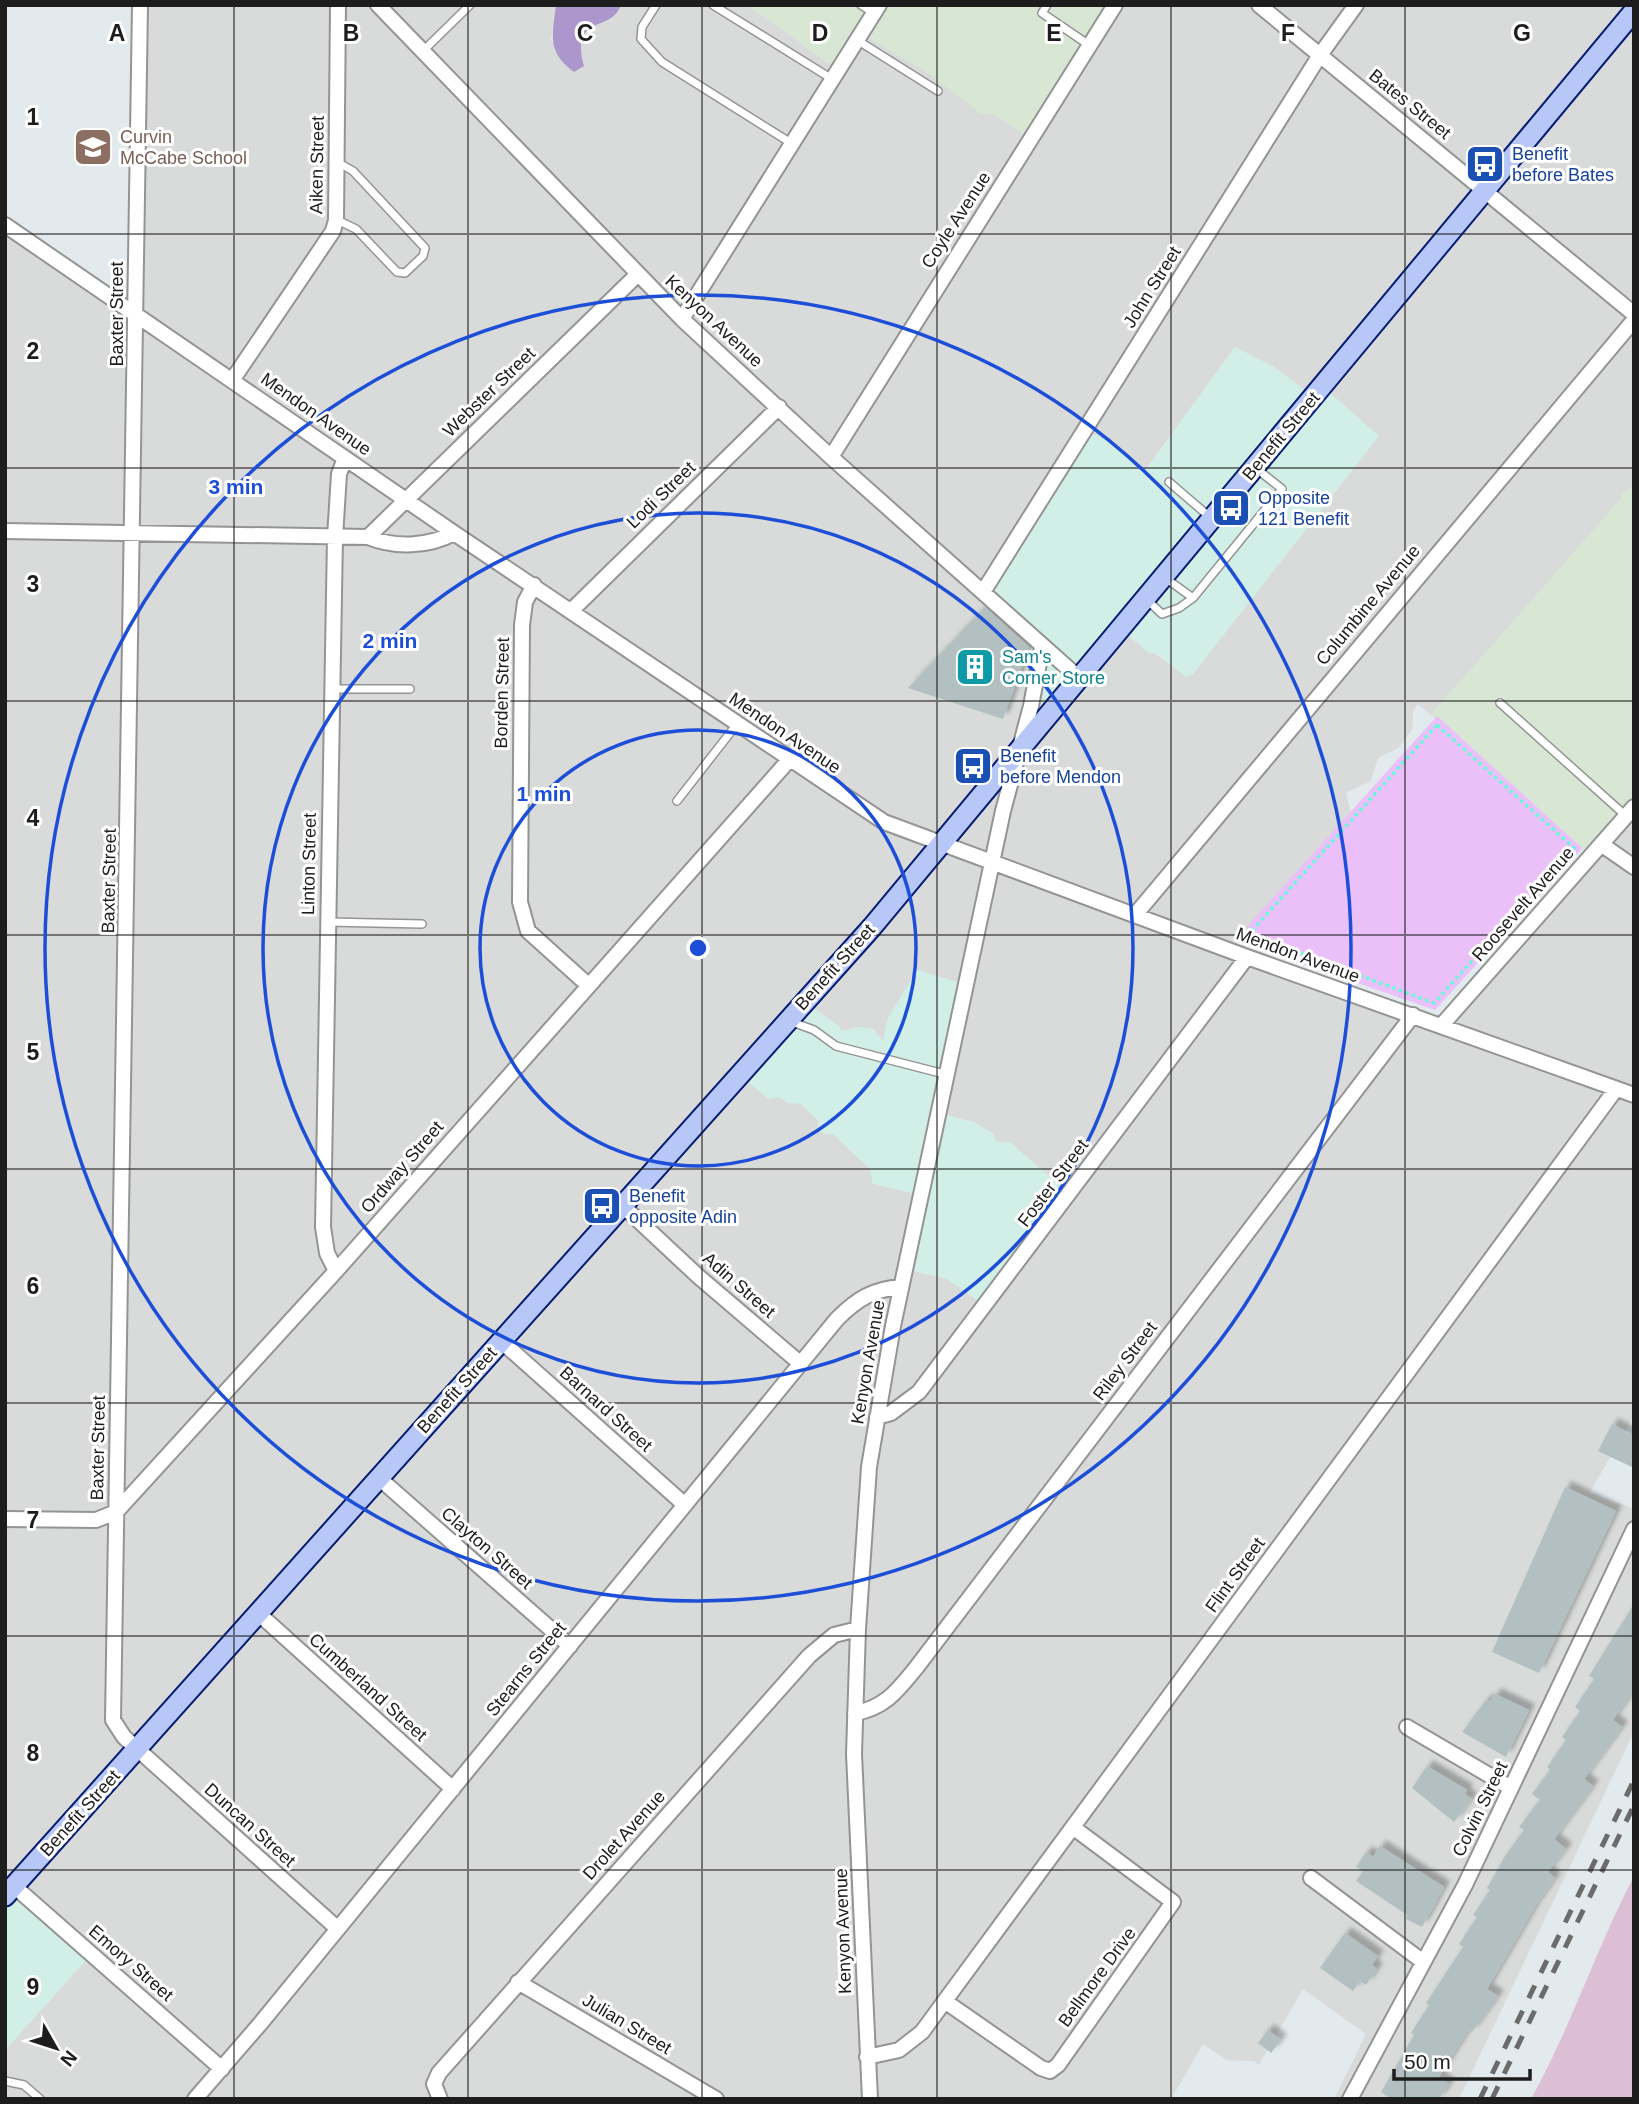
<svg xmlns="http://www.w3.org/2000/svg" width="1639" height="2104" viewBox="0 0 1639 2104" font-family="Arial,sans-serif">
<defs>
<filter id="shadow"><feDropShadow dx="6" dy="-6" stdDeviation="2" flood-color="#0004"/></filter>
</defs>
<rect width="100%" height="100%" fill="#e2eaee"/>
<path fill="#d9dbda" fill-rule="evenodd" d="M134 5H556L551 40 583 66 580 51 582 39 591 25 609 19 619 12 621 5H748L834 67 861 33 927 72 981 113 993 114 1027 135 1102 5H1634V484L1627 492 1624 490 1620 500 1431 715 1418 704 1413 711 1412 730 1398 748 1378 758 1371 781 1346 793 1351 812 1314 861 1233 947 1439 1024 1634 805V1416L1590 1492 1634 1509V1732L1459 2099H1334L1366 2034 1303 1989 1259 2065 1254 2061 1226 2060 1203 2044 1171 2099H5V2050L87 1959 5 1889V228L132 311ZM1235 347 1274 367 1307 392 1186 676 1118 627 1017 735 1031 672 1029 640 1072 436 1106 440 1144 472ZM800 998 838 1026 841 1031 858 1027 883 1043 935 1113 996 1142 979 1301 947 1279 901 1268 904 1233 911 1216 913 1193 873 1184 870 1169 833 1134H823L819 1121 801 1103H788L780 1097Z"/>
<path fill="#d1efe7" d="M1235 347 1274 367 1307 392 1319 383 1379 436 1193 674 1186 677 1158 654 1149 653 1118 627 1019 740 1017 735 1031 672 1029 640 979 584 1079 427 1106 440 1144 472Z
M917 970 961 983 935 1112 974 1122 994 1134 996 1142H1010L1064 1189 980 1302 947 1279 898 1265 913 1193 873 1184 870 1169 833 1134 817 1131 819 1121 801 1104 788 1103 780 1097 768 1099 738 1073 799 998 839 1026 841 1031 858 1027 874 1029 883 1042 887 1020Z
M12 1882 87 1959 5 2050V1889Z"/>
<path fill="#d7e7d4" d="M748 5H1102L1105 12 1027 136 993 114 981 113 927 72 861 33 835 67Z
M1634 484V805L1589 855 1431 715 1620 500 1624 490 1628 492Z"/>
<path fill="#ac97cd" d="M556 5H621C612 33 570 13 584 66L574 72C547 52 552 36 556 5Z"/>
<path fill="#dcbfd5" d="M1634 1876V2099H1531C1571 2027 1596 1949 1634 1876Z"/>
<path fill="#ebbff8" d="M1437 716 1582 848 1435 1010 1235 940Z"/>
<path fill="#b2c0c2" filter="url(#shadow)" d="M985 607 1029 647 1003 719 908 688Z
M1612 1424 1634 1435V1468L1598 1451Z
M1565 1487 1616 1511 1539 1673 1492 1652Z
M1634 1604V1690L1613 1720 1622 1727 1584 1779 1593 1786 1554 1839 1566 1849 1548 1872 1555 1878 1536 1905 1487 1989 1498 1996 1472 2032 1468 2030 1439 2077 1449 2084 1439 2099H1391L1381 2092 1414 2035 1411 2033 1429 2005 1426 2003 1463 1947 1459 1944 1477 1917 1473 1915 1490 1890 1487 1888 1505 1856 1524 1830 1519 1827 1540 1800 1532 1794 1550 1770 1547 1767 1566 1740 1562 1737 1580 1711 1575 1707 1594 1679 1589 1676Z
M1495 1694 1529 1710 1506 1757 1462 1732 1486 1700 1490 1702Z
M1427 1766 1467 1790 1465 1794 1472 1799 1454 1822 1412 1788Z
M1380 1846 1444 1887 1422 1927 1406 1919 1407 1915 1356 1881 1363 1871 1356 1867 1366 1852 1373 1857Z
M1345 1933 1378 1956 1372 1965 1377 1969 1366 1985 1360 1981 1353 1991 1320 1968Z
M1268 2030 1281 2040 1271 2053 1258 2043Z"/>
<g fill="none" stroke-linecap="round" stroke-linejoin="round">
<g stroke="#949494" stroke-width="10">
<path id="lane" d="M656 5 642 27 641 39 662 62 791 143
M713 5 832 79
M861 5 874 13
M1047 5 1042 13 1089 45
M857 40 938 91
M424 50 470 5
M337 162 353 171 425 248 423 256 405 273 397 272 356 229 337 220
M1169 482 1211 518
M1164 577 1193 598 1282 489 1257 469
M1146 599 1162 614 1179 608 1193 598
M333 689H410
M1500 703 1626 816
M677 801 737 724
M328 922 422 924
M792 1022 814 1030 836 1046 948 1075
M5 2081 24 2085 40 2099"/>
</g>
<g stroke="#949494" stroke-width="18">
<path id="street" d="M140 5 113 1720 124 1737 338 1929
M378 5 682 319 831 457 1079 678
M1259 5 1634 314
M5 225 454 533 884 822 1247 957 1634 1095
M682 319 879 5
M233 379 333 231 336 220 338 5
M831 457 1115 5
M5 531 368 537C395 548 428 547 454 533
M368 537 637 275
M534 585 525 602 522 625 520 902 528 931 588 985
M983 592 1320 55 1356 5
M572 610 779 407
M1601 844 1634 867
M1135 915 1634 320
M1441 1026 1634 807
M623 1206 699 1277 801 1364
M336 1271 327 1253 323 1227 335 537 339 474 345 458
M501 1341 685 1505
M877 1417 891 1413 919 1392 1247 957
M379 1478 570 1646
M5 1519 96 1520 116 1512 336 1271 789 760
M258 1613 453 1789
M855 1713C885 1708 898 1690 916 1668L1413 1015
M1407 1727 1511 1788
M1311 1878 1422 1961
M14 1886 222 2069
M518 1982 716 2099
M946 2002 1041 2068 1050 2071 1058 2065 1173 1902 1074 1828
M867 2057 899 2050 922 2032 1616 1089
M195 2099 260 2024 837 1319C857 1299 873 1289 901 1287
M440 2099 434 2084 439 2073 809 1656 834 1635 858 1629
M870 2099 854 1754 858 1629 869 1467 893 1326 1003 811 1031 706 1042 647
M1350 2099 1465 1885 1634 1529"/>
</g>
<g stroke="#061c71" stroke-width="23">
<path id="secondary" d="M5 1896 872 927 1634 11"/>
</g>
<path stroke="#69f8da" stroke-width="3.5" stroke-dasharray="3.5 3.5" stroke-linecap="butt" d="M1437 725 1574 848 1434 1003 1249 934Z"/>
<use href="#lane" stroke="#fff" stroke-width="7"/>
<use href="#street" stroke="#fff" stroke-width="14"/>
<use href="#secondary" stroke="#b6c7f8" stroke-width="19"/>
<path stroke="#6b6b6b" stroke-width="5" stroke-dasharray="14 14" stroke-linecap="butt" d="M1480 2099 1634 1780
M1492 2099 1634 1805"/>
</g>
<path fill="none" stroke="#1d1d1d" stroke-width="2" stroke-opacity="0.55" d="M234 5V2099M468 5V2099M702 5V2099M937 5V2099M1171 5V2099M1405 5V2099M5 234H1634M5 468H1634M5 701H1634M5 935H1634M5 1169H1634M5 1403H1634M5 1636H1634M5 1870H1634"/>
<g fill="none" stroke="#1d4ed8" stroke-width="3.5">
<circle cx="698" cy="948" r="218"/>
<circle cx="698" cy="948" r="435"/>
<circle cx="698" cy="948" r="653"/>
</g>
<defs>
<g id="school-square" transform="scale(2.0125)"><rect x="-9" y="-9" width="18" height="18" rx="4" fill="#8d6e63" stroke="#fff"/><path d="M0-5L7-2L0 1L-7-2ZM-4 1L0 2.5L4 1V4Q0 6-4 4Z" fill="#fff"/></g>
<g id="bus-square" transform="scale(2.0125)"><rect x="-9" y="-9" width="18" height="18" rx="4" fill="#1a4fb4" stroke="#fff"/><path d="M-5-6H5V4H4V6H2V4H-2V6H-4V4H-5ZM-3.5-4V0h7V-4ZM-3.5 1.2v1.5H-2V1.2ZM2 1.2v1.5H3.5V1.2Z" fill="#fff"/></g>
<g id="building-square" transform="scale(2.0125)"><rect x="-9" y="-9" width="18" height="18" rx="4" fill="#0f9aa8" stroke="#fff"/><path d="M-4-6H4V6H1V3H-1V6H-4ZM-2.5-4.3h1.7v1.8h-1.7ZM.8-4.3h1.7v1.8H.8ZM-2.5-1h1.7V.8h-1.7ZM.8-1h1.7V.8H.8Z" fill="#fff"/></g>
</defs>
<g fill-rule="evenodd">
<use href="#school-square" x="93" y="147"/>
<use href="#bus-square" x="1485" y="164"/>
<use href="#bus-square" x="1231" y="508"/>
<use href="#building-square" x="975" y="667"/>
<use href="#bus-square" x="973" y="766"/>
<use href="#bus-square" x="602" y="1206"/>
</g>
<g text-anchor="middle" stroke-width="6" stroke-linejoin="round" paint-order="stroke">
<g font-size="18" fill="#1d1d1d" stroke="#fff">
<text transform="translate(1410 104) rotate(39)" y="6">Bates Street</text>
<text transform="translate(317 165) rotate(-89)" y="6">Aiken Street</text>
<text transform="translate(956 220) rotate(-57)" y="6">Coyle Avenue</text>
<text transform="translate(1152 287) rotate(-58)" y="6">John Street</text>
<text transform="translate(117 314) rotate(-90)" y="6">Baxter Street</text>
<text transform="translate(714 321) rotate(43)" y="6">Kenyon Avenue</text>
<text transform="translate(489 392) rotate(-44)" y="6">Webster Street</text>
<text transform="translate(316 414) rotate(35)" y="6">Mendon Avenue</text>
<text transform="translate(1281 436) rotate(-50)" y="6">Benefit Street</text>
<text transform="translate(661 495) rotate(-44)" y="6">Lodi Street</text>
<text transform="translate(1368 605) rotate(-50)" y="6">Columbine Avenue</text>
<text transform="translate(502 693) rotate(-89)" y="6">Borden Street</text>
<text transform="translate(785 733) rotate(34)" y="6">Mendon Avenue</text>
<text transform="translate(309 864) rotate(-89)" y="6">Linton Street</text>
<text transform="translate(109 881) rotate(-89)" y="6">Baxter Street</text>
<text transform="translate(1523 904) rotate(-49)" y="6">Roosevelt Avenue</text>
<text transform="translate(1298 955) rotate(20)" y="6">Mendon Avenue</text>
<text transform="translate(835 967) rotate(-48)" y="6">Benefit Street</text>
<text transform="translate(402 1167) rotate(-49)" y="6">Ordway Street</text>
<text transform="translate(1053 1183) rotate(-53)" y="6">Foster Street</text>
<text transform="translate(739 1285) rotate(41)" y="6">Adin Street</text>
<text transform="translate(1125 1361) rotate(-53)" y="6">Riley Street</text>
<text transform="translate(868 1362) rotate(-80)" y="6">Kenyon Avenue</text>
<text transform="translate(457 1390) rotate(-48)" y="6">Benefit Street</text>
<text transform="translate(606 1409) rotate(42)" y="6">Barnard Street</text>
<text transform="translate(98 1448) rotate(-89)" y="6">Baxter Street</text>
<text transform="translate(487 1548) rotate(41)" y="6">Clayton Street</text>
<text transform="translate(1235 1575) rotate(-54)" y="6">Flint Street</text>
<text transform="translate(526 1669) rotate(-51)" y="6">Stearns Street</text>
<text transform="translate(368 1687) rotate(42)" y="6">Cumberland Street</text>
<text transform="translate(1480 1809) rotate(-64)" y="6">Colvin Street</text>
<text transform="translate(80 1813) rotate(-48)" y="6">Benefit Street</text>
<text transform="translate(250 1825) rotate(42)" y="6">Duncan Street</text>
<text transform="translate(624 1835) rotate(-48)" y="6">Drolet Avenue</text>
<text transform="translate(843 1931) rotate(-92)" y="6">Kenyon Avenue</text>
<text transform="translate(131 1963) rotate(41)" y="6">Emory Street</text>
<text transform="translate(1097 1977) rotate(-54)" y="6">Bellmore Drive</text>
<text transform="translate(627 2024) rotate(31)" y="6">Julian Street</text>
</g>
<g font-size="18" fill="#785e54" stroke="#fff" text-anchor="start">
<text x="120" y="143">Curvin<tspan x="120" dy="21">McCabe School</tspan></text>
</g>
<g font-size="18" fill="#164399" stroke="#fff" text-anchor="start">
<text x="1512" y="160">Benefit<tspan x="1512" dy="21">before Bates</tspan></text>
<text x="1258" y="504">Opposite<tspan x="1258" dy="21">121 Benefit</tspan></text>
<text x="1000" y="762">Benefit<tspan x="1000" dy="21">before Mendon</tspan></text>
<text x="629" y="1202">Benefit<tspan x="629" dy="21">opposite Adin</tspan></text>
</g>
<g font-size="18" fill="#0d838f" stroke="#fff" text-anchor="start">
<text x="1002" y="663">Sam's<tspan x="1002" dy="21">Corner Store</tspan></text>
</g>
</g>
<g font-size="23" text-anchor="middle" font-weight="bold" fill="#1d1d1d" stroke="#fff" stroke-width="6" stroke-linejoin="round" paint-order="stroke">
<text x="117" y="41">A</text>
<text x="351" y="41">B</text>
<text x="585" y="41">C</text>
<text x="820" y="41">D</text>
<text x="1054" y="41">E</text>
<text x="1288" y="41">F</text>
<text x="1522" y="41">G</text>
<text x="33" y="125">1</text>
<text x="33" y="359">2</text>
<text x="33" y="592">3</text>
<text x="33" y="826">4</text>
<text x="33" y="1060">5</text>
<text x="33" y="1294">6</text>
<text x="33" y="1528">7</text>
<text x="33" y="1761">8</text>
<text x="33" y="1995">9</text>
</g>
<circle cx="698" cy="948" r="10" fill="#1d4ed8" stroke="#fff" stroke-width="3.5"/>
<g font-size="21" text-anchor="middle" font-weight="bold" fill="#1d4ed8" stroke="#fff" stroke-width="6" stroke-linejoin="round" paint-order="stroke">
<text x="236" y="494">3 min</text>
<text x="390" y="648">2 min</text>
<text x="544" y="801">1 min</text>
</g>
<rect width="1639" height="2104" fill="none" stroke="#1d1d1d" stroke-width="14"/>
<g transform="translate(56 2048) rotate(129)" stroke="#ffffff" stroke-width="5" paint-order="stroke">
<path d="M0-5L12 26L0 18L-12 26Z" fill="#1d1d1d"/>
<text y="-10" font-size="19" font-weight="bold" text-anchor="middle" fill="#1d1d1d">N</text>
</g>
<path d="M1394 2069v10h136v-10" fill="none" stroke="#1d1d1d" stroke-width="3.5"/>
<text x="1404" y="2069" font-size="21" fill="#1d1d1d" stroke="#ffffff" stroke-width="5" paint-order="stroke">50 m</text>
</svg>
